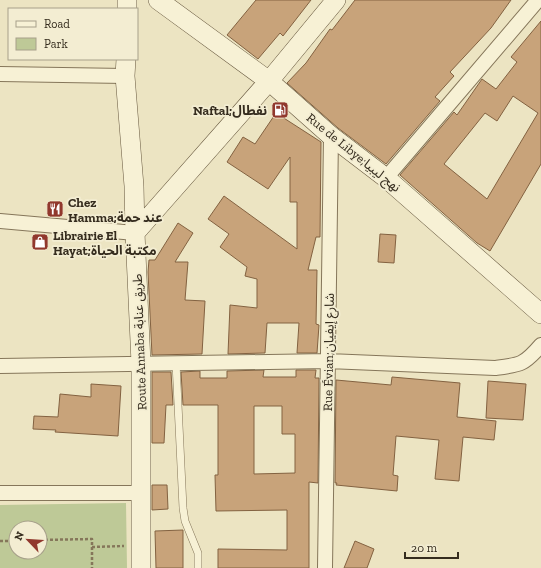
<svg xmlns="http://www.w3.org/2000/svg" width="541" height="568" viewBox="0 0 541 568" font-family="'Zilla Slab','Noto Sans Arabic',serif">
<rect width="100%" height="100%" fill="#ece4c2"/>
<path fill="#bec997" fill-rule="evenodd" d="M126 503 127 568H0V505ZM16 528H40V552H16Z"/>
<path fill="#c8a37a" stroke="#836241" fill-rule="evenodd" d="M256 0H311L283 36 280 33 258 59 227 35Z
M355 0H511L491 28 450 72 454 76 435 97 440 101 386 164 338 128 287 83 306 63 330 29 332 30Z
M541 21V164L490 251 477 243 400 175 454 112 457 115 482 79 496 89 517 62 511 57ZM513 96 538 113 487 199 444 164 485 113 497 121Z
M276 113 321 142 320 237H316L308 270H317L316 324 319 325 317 353H297L299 323H267L265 353 228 354 230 305 257 308V279L245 276 247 267 220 247 229 234 208 219 224 196 297 249V202H290V157L268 189 227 162 243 137 255 144Z
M178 223 193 233 175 262H188L185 300 205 301 202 354 152 355 148 272 149 260H155Z
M380 234 396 235 394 263 378 262Z
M264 370 263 377H296V370H316L315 378H319L318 483 309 482V568H218V549L287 550V510L216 511 215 475H218V405H183L181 372 200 371V378H227V371ZM254 406H282V434H295V473L254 474Z
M152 372H171L173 405H166L164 443H152Z
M392 377 460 383 457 417 496 421 494 440 463 437 459 481 435 479 439 440 396 436 393 475 398 476 397 491 336 485 337 483H335L336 380 391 385Z
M488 381 526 384 523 420 486 418Z
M91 384 121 386 118 436 55 432 56 430 33 429 34 416 58 417 60 394 91 397Z
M152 485H167L168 509 152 510Z
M183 530V568H156L155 531Z
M355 541 374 549 367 568H344Z"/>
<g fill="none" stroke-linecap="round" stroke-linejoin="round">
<g stroke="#85765a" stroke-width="8">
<path id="lane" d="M176 363 183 508 185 521 198 553V568"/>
</g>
<g stroke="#85765a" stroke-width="16">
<path id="street" d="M0 74 125 76
M386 178 538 0
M0 221 135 233
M0 366 328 361 495 368C520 365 524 365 541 345
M0 493H142
M325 568 331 136"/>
</g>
<g stroke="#66573e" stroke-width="20">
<path id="secondary" d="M158 0 269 81 331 136 386 178 541 314
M127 9V0
M126 59 125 76 134 186 135 233
M141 568V363L135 233 269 81 336 0"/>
</g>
<path stroke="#85765a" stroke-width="2.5" stroke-dasharray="3 2" stroke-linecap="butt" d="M40 540 92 539V568
M0 541H16
M92 547 124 546"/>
<use href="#lane" stroke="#f7f1d5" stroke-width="7"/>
<use href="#street" stroke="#f7f1d5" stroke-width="14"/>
<use href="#secondary" stroke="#f7f1d5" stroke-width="19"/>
</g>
<defs>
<g id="fuel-square" transform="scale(0.9)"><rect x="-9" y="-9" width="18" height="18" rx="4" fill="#91382d" stroke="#f3edd2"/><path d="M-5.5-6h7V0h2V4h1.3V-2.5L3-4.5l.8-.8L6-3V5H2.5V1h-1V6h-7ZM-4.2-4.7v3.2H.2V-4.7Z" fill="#fff"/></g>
<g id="restaurant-square" transform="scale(0.9)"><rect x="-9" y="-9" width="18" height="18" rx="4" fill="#91382d" stroke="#f3edd2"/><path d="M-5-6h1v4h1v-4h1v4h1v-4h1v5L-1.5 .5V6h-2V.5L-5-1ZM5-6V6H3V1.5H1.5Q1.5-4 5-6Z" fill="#fff"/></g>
<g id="shop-square" transform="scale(0.9)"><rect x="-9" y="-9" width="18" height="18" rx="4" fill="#91382d" stroke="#f3edd2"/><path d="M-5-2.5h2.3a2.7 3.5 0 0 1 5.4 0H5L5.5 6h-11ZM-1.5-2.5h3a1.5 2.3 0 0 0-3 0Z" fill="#fff"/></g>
</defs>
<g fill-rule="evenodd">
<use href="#fuel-square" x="280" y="110"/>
<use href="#restaurant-square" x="55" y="209"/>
<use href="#shop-square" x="40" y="242"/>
</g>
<g text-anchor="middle" stroke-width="3.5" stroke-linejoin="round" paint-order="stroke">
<g font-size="13" font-weight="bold" fill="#352c1e" stroke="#f3edd2" text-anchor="start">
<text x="267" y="115" text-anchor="end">Naftal;نفطال</text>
<text x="68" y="207">Chez<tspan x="68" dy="15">Hamma;عند حمة</tspan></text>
<text x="53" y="240">Librairie El<tspan x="53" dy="15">Hayat;مكتبة الحياة</tspan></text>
</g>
<g font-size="13" fill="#352c1e" stroke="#f3edd2">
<text transform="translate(354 152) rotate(39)" y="5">Rue de Libye;نهج ليبيا</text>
<text transform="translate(139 342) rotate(-92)" y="5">Route Annaba طريق عنابة</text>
<text transform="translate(328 352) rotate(-89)" y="5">Rue Évian;شارع إيفيان</text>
</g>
</g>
<rect x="8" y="8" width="130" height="52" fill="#f3edd2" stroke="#a7a08a"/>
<rect x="16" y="21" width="20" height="6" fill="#f7f1d5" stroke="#a7a08a"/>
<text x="44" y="28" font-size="12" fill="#352c1e">Road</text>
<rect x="16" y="38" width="20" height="12" fill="#bec997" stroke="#a7a08a"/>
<text x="44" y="48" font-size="12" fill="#352c1e">Park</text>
<g transform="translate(28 540) rotate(295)"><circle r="19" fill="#f3edd2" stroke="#a7a08a"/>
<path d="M0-3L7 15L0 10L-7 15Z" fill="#91382d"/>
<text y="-6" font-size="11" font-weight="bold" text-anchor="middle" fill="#352c1e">N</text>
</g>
<path d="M405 552v6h53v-6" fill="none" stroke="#352c1e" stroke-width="2"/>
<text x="411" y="552" font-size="12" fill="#352c1e" stroke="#f3edd2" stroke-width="3" paint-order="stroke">20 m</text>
</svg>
